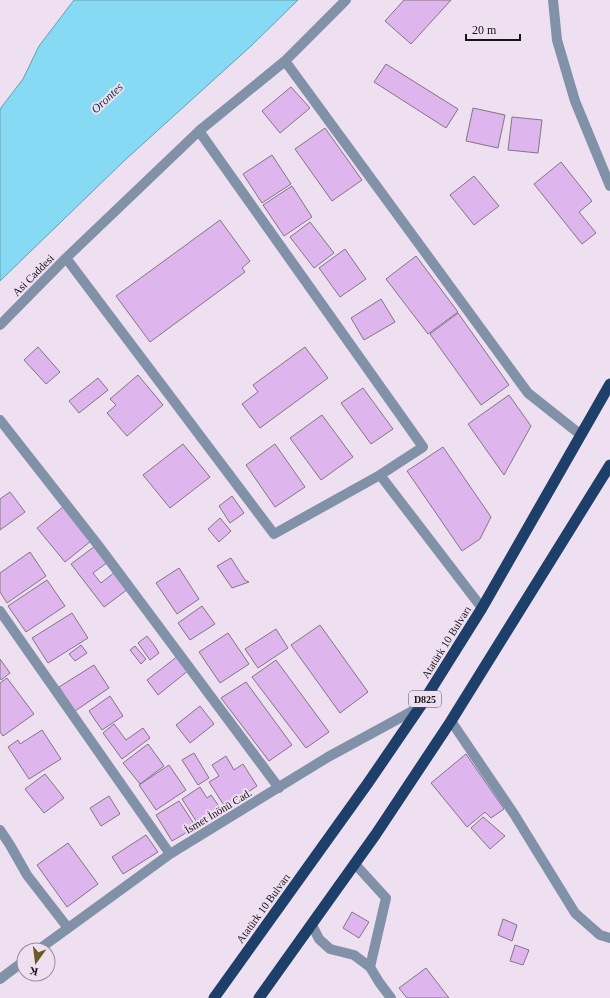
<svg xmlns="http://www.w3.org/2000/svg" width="610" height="998" viewBox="0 0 610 998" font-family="'Times New Roman',serif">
<rect width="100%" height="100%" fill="#eee0f0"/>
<path fill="#87daf3" stroke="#669eb2" d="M74 0H298L251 46 125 160 0 281V109L23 79 39 46Z"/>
<path fill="#dfb5ed" stroke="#817684" d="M404 0H451L411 44 385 21Z
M386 64 458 109 446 128 374 82Z
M291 87 310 108 280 133 262 111Z
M473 108 505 115 498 148 466 141Z
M512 117 542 120 538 153 508 150Z
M325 128 362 180 332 201 295 149Z
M272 155 291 184 262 203 243 174Z
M561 162 592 201 579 212 596 233 582 244 534 184Z
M474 176 499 206 474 225 450 195Z
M292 186 312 217 284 236 263 205Z
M220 220 250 261 242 268 245 272 150 342 116 296Z
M310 222 334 253 314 268 290 237Z
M345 249 366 279 340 297 319 268Z
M416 256 458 312 428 334 386 279Z
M381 299 395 322 364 340 351 318Z
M458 313 509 385 481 405 430 334Z
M38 347 60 372 46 384 24 360Z
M305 347 328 378 260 428 242 404 258 392 253 385Z
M138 375 163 405 127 436 107 413 116 405 110 399Z
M98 378 108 390 79 413 69 401Z
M363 388 393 429 371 444 341 403Z
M509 395 531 426 504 475 468 424Z
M322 415 353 457 321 480 290 438Z
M183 444 210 477 170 508 143 475Z
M275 444 305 487 275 507 246 465Z
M443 447 491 517 480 539 462 551 407 471Z
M10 492 25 512 0 530V499Z
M232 496 244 513 230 523 219 506Z
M63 507 91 541 65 562 37 528Z
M220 518 231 531 219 542 208 529Z
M95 546 108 562 93 573 101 583 115 572 128 589 104 607 71 564Z
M30 552 46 576 7 603 0 592V573Z
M231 558 245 580 249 582 232 588 217 566Z
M179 568 199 599 177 614 156 583Z
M47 580 65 606 26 632 8 606Z
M202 606 215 624 190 640 178 623Z
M72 613 88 638 48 663 32 638Z
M320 625 368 692 340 713 291 645Z
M276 629 288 648 258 668 245 649Z
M228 633 249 664 220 683 199 652Z
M147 636 154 645 159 653 150 660 138 643Z
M81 645 87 653 75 661 69 654Z
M135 646 146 659 141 664 130 650Z
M178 656 189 670 158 695 147 680Z
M0 659 10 673 1 680 0 678Z
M276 660 329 732 306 748 252 677Z
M94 665 109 688 75 711 59 687Z
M7 678 34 714 3 736 0 732V683Z
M246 682 292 745 269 761 221 698Z
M110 696 123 716 102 730 89 711Z
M200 706 214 724 190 743 176 725Z
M114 724 126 740 143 728 150 738 122 759 103 733Z
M42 730 61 759 29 779 8 747 18 740 20 744Z
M148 744 164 766 140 784 123 763Z
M194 753 209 778 198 785 182 760Z
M466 754 504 809 491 818 485 812 467 827 431 783Z
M226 756 234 770 243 764 257 786 225 807 209 782 219 776 212 765Z
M169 765 186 790 156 810 139 785Z
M45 774 64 798 44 813 25 789Z
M200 787 207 798 211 795 221 809 198 824 182 799Z
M109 796 120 814 101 826 90 808Z
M179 801 196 827 172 841 156 815Z
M483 817 505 836 490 849 471 828Z
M146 835 158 852 123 874 112 857Z
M68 843 98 884 67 907 37 865Z
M352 912 369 922 359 938 343 928Z
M503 919 517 925 512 941 498 935Z
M515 945 529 950 523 965 510 961Z
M426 968 449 998H407L399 988Z"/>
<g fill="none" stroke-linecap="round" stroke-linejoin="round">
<path stroke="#8091a8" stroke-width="10" d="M553 0 557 40 575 101 610 186
M285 61 528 393 581 435
M199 131 285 61 346 0
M0 325 66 258 199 131 423 447 380 475 274 534 66 258
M0 420 98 545 279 788
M380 475 482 608
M0 611 170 854
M451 721 514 814 575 913 600 935 610 938
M0 830 10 845 27 875 68 928
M355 864 386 898 370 967
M312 925 319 939 330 949 354 955 370 967 379 982 391 998
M38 950 170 854 328 757 420 707
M0 979 24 961"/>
<path stroke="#1e3f69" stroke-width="11" d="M214 998 368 783 420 707 482 608 610 384
M259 998 376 834 451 721 610 465"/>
</g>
<g text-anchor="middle" stroke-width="4" stroke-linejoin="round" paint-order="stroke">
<rect fill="#eee0f0" stroke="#58505a" stroke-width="1" x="409" y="691" width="32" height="16" rx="3"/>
<g font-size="10" font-weight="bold" fill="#181319">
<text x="425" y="703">D825</text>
</g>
<g font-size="11" fill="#181319" stroke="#eee0f0">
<text transform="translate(33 275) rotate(-45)" y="4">Asi Caddesi</text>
<text transform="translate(446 642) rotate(-58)" y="4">Atatürk 10 Bulvarı</text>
<text transform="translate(218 811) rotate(-31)" y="4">İsmet İnönü Cad.</text>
<text transform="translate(263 908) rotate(-54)" y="4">Atatürk 10 Bulvarı</text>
</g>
<g font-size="12" font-style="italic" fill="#09323c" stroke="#eee0f0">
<text transform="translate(107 98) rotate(-43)" y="4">Orontes</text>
</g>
</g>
<g transform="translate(36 962) rotate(194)"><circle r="19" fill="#eee0f0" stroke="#988e9a"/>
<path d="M0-3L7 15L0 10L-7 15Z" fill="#6a5a28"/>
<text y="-6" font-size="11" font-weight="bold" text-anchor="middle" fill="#181319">K</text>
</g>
<path d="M466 34v6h54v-6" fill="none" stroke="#181319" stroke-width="2"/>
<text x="472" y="34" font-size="12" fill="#181319" stroke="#eee0f0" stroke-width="3" paint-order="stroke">20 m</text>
</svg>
